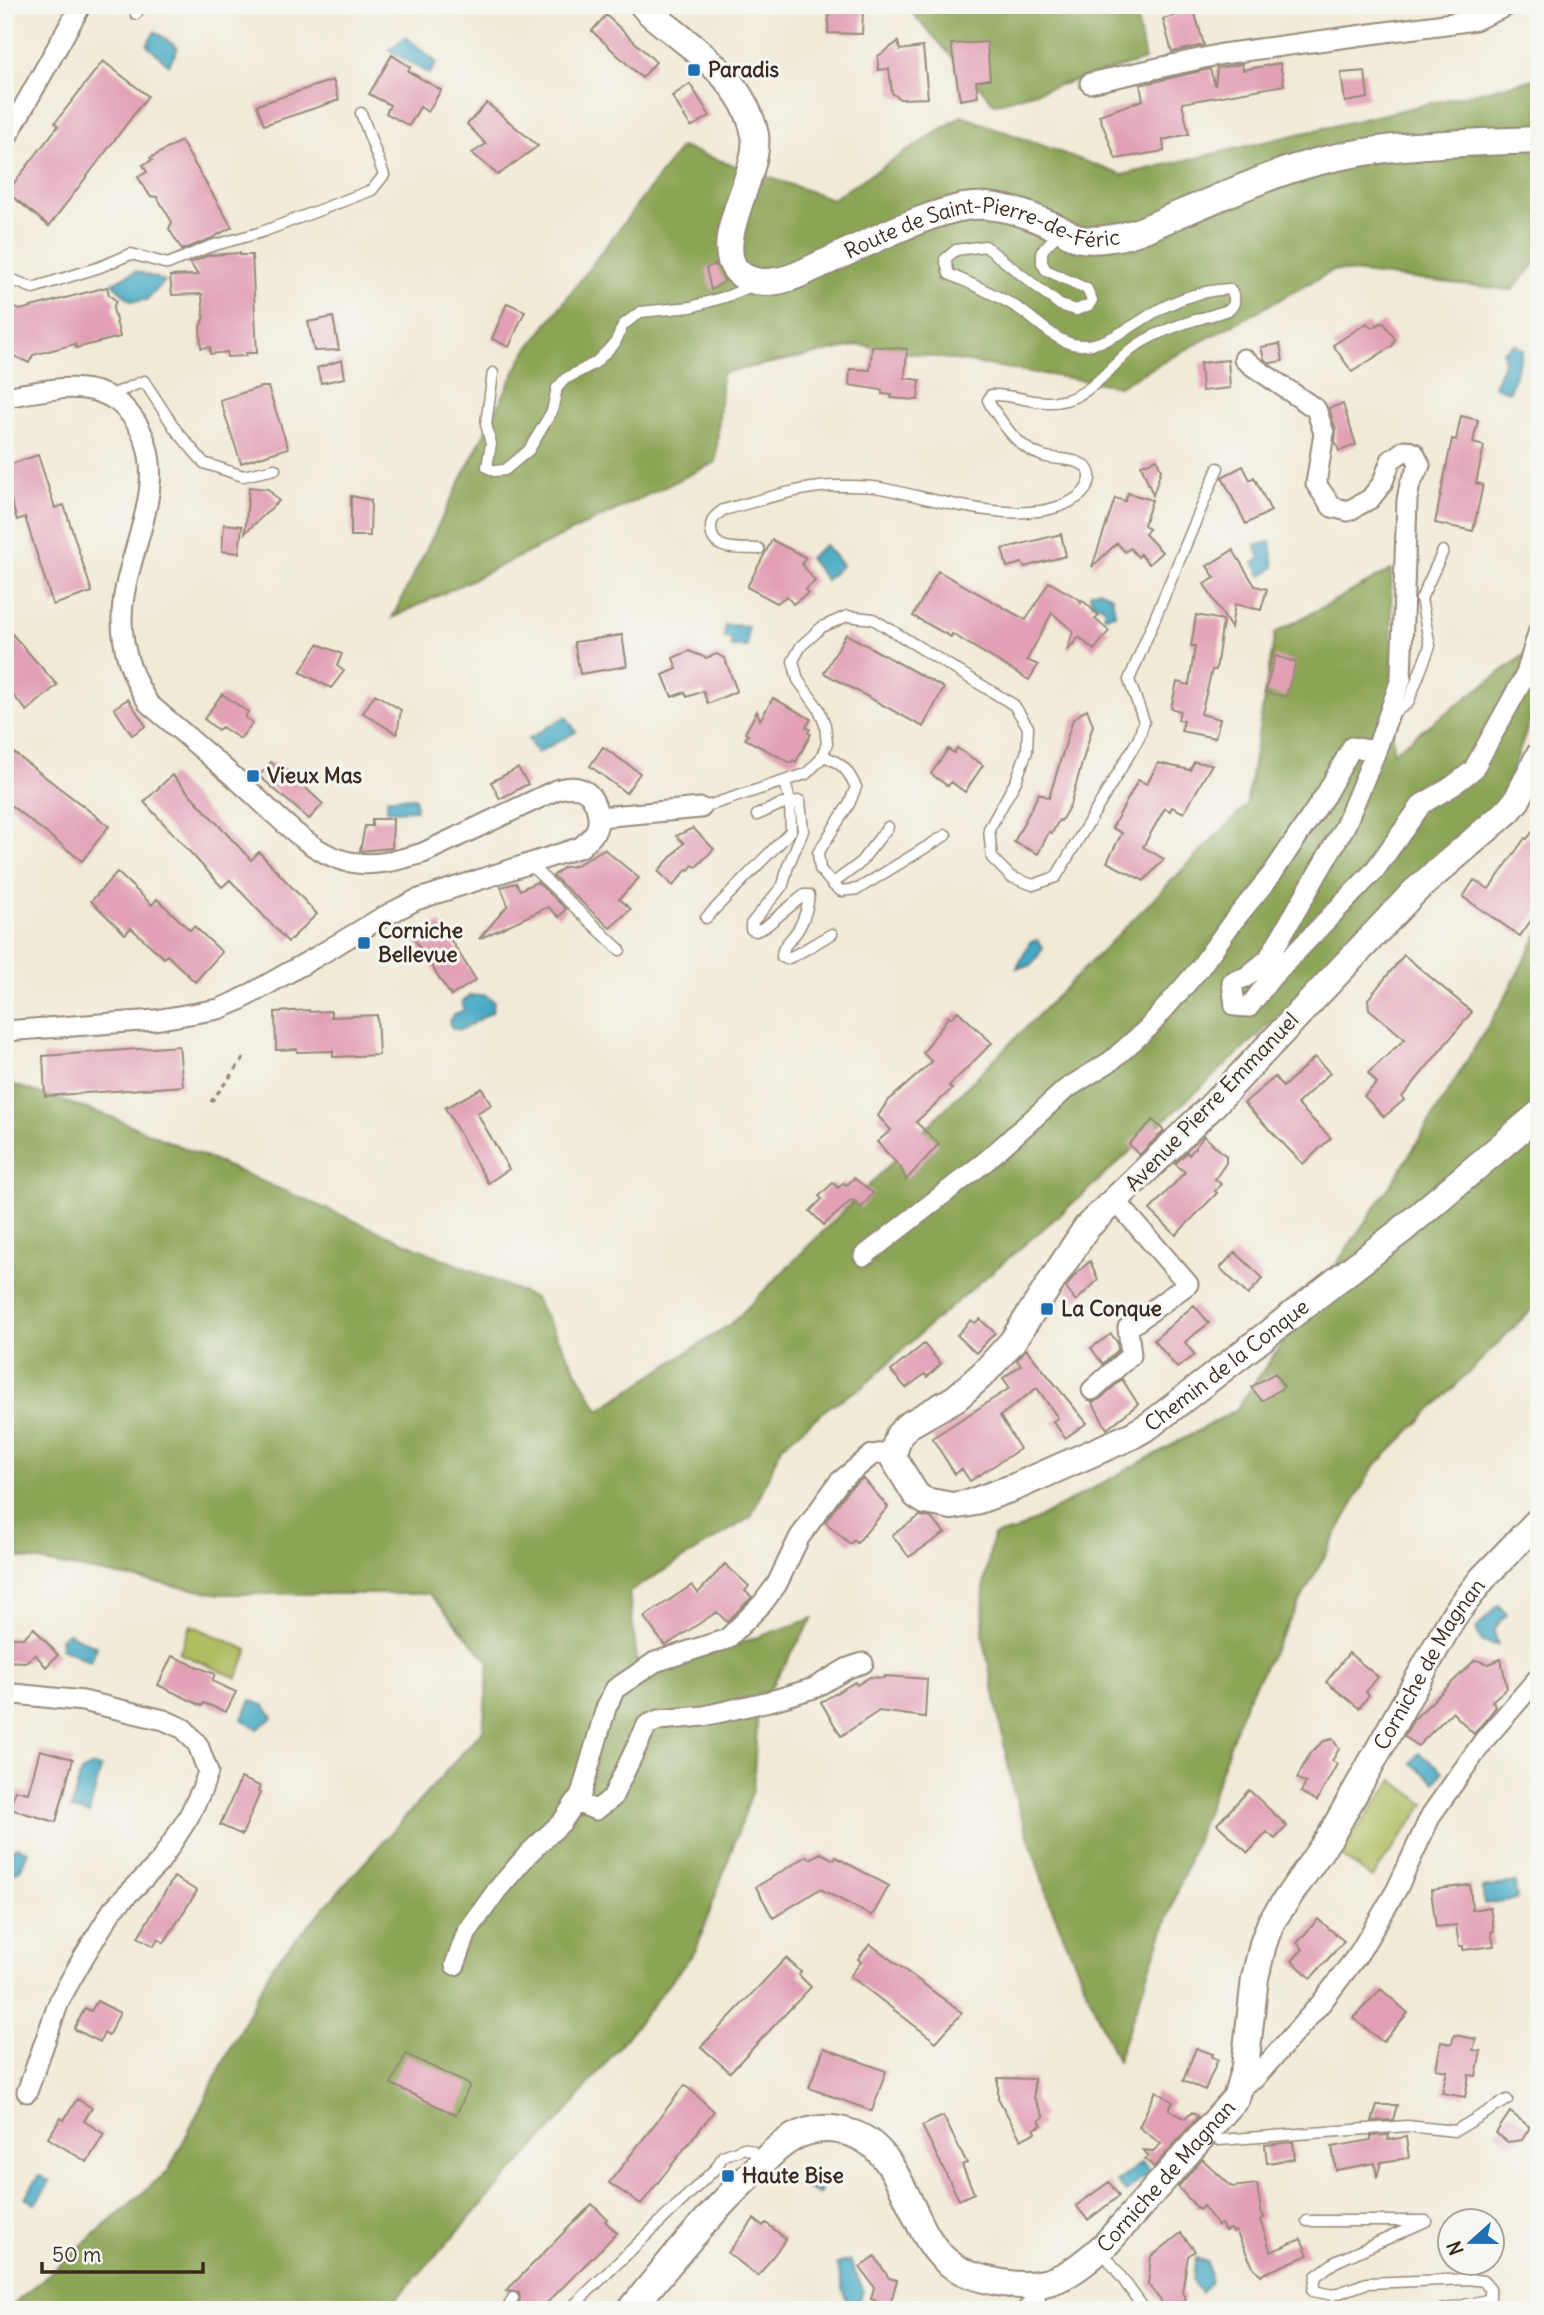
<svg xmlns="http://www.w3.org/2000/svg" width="1544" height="2315" viewBox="0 0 1544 2315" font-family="Delius,sans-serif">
<rect width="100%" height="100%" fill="#f6f6f2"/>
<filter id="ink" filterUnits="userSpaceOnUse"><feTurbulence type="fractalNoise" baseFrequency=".0143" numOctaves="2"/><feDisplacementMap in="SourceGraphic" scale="14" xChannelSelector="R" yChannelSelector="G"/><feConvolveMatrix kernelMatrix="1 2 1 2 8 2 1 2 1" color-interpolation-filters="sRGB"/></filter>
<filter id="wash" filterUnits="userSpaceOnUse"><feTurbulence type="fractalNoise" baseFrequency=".00686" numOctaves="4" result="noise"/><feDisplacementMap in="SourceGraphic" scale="28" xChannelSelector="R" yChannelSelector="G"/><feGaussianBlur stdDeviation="1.57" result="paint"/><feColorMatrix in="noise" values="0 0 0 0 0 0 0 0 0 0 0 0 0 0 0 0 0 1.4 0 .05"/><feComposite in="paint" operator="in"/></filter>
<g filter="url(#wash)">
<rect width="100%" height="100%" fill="#f1ead7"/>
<path fill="#afbc5e" stroke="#75733e" stroke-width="2" d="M191 1625 248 1650 237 1678 179 1653Z
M1393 1780 1425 1804 1372 1878 1339 1854Z"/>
<path fill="#8ba455" stroke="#63673a" stroke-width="2" d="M905 5H1176L1136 14 1145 60 995 104Z
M1539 78V260L1512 290 1334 270 1119 386 860 345 722 373 716 462 392 618 523 356 681 147 832 199 962 116 1122 175Z
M1391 570 1393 752 1539 644V694L1500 807 1341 960 1078 1199 925 1329 864 1386 830 1406 781 1447 751 1517 629 1592 639 1678 813 1618 758 1708 753 1790 696 1950 569 2109 386 2310H7L169 2170 272 1966 483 1730 489 1662 430 1594H219L5 1555V1082L114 1118 535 1298 599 1410 732 1323 1246 806 1275 633Z
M1539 932V1302L1372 1469 1245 1703 1117 2061 1051 1906 1013 1790 983 1636 984 1583 993 1535 1015 1531 1236 1410 1398 1174 1502 1003Z"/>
<path fill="#43a8c3" stroke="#3f6970" stroke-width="2" d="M155 31 178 48 169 65 147 45Z
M406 37 437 63 429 74 389 50Z
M136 271 165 281 147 300 131 301 112 283Z
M1515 344 1523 350 1509 392 1494 386 1504 363 1503 351Z
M1271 542 1274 567 1262 576 1254 563 1260 559 1256 545Z
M825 545 842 565 826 580 809 558Z
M1098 590 1112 596 1115 614 1104 616V607L1092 603 1090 593Z
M725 625 748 626 747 647H731L732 639 724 638Z
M566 716 576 732 537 753 528 739Z
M415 797 416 810 387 811V798Z
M1038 940 1043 948 1032 965 1017 968 1030 942Z
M485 995 494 1001 492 1012 461 1030 452 1028 449 1022 453 1015 464 1010 462 1002 470 996Z
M1498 1605 1507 1614 1498 1624 1494 1632 1498 1645 1482 1642 1476 1629Z
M68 1633 97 1647 90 1662 61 1648 60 1638Z
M251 1700 265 1706 273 1717 257 1729 242 1719Z
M1419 1753 1443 1771 1435 1782 1411 1763Z
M93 1766 101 1768 89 1814 71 1809 81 1772Z
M17 1847 28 1851 20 1870 8 1875 5 1873V1864L10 1851Z
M1515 1882 1517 1899 1485 1904 1482 1888Z
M1142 2162 1150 2172 1126 2192 1117 2182Z
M805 2170 825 2180 819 2194 798 2185Z
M39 2175 50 2182 35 2204 25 2198Z
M1196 2258 1207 2262 1211 2282 1201 2293 1192 2281Z
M850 2260 863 2290 858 2306H856L854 2302 847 2304 837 2264Z"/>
<g id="blocks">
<path fill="#e2a0b5" d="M829 9 863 10 862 34 828 33Z
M1194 10 1204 45 1172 52 1163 19Z
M606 15 656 62 642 78 592 31Z
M898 42 900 50 923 47 928 98 900 99 892 93 889 69 878 70V56Z
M987 42 990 79 976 81 978 97 960 100 951 44Z
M392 55 410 67 408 71 441 90 428 112 420 107 409 126 386 113 390 105 369 94Z
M103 61 148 96 49 226 7 192 58 126 55 123Z
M1280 63 1284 85 1182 103 1189 134 1163 140 1164 151 1116 159 1099 115 1143 100 1140 85 1210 69 1215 86 1217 68 1242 64 1243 70Z
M1365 71 1368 98 1345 102 1341 73Z
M333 80 339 100 264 125 257 105Z
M690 84 710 116 691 127 672 96Z
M487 103 538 146 498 175 472 153 486 144 467 124Z
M181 141 232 227 212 238 182 250 169 229 172 222 157 197 150 196 138 177 147 172 143 165 152 160 150 158Z
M240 253V255H252L257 353H246V356L227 357V352L210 354V347L201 348 200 326 204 319 202 294 172 295 170 276 198 275 190 263 209 255Z
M716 264 725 281 711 290 706 268Z
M107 287 109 295 116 301 113 308 120 337 76 348 75 344 33 355 29 363 5 352V304L20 310Z
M507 303 525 311 509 347 492 339Z
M333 317 339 350 314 351 308 322Z
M1383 322 1395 339 1392 346 1352 372 1333 345 1367 323 1371 328Z
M1280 344 1283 361 1270 363 1264 359 1261 347Z
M872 346 907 349 905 378 920 380 918 400 891 398 892 395 882 394V390L849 385 850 369 870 370Z
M342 360 345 378 321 383 317 368Z
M1228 360 1230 388 1202 391 1200 363Z
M261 387H268L288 448 241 463 220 400Z
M1343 404 1356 445 1339 451 1335 441 1336 429 1329 408Z
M1461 416 1478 420 1473 443 1484 446 1476 483 1483 485 1473 531 1435 523 1452 439 1456 440Z
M38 455 55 508 64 505 92 592 53 605 25 517 17 520 6 485 10 484 5 466Z
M1157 459 1161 470 1153 495 1141 465Z
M1243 466 1250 480 1254 477 1271 511 1246 524 1222 477Z
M249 487 268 489 279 501 245 533Z
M1128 493 1152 500 1144 525 1149 529 1145 534 1162 552 1149 564 1140 554 1138 557 1130 548 1125 552 1117 543 1092 567 1115 498 1125 501Z
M351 496 371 500 370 536H351Z
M224 524 242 526 239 553 222 551Z
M1061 534 1066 556 1024 567 1022 563 1007 567 1002 549Z
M772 540 805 557 802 564 815 581 805 590 808 593 793 604 787 596 777 603 747 587Z
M1233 550 1255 586 1267 589 1261 610 1235 604 1231 628 1204 584 1215 578 1207 566Z
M938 571 1026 620 1049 582 1080 600 1081 604 1082 600 1099 615 1095 619 1109 631 1094 650 1079 637 1067 651 1073 631 1052 613 1027 660 1038 665 1029 680 952 634 951 637 913 616Z
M1196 615 1223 620 1216 670H1212L1201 714 1220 719 1215 738 1181 731 1184 721 1178 720 1180 711 1171 708 1177 682 1189 685 1195 646H1191Z
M5 626 57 685 27 711 5 686Z
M846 634 944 688 923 727 824 673Z
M622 635 627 666 580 674 574 642Z
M318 644 342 654 337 666 344 671 331 688 300 672Z
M689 651 706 658 717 654 725 659 737 691 708 704 703 691 687 697 685 692 672 697 663 675 677 669 673 658Z
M1275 656 1296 662 1286 697 1265 692Z
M222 694 248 712 245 717 253 723 240 739 222 727 218 730 204 719Z
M375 694 401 710 397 734 363 713Z
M773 698 811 719 806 727 810 729 808 733 811 734 796 762 793 760 791 763 745 739 748 735 745 733 757 711 760 720Z
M128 699 146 726 132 735 114 708Z
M1087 709 1093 725 1070 805 1061 821 1059 820 1052 833 1049 832 1038 854 1014 842 1039 793 1049 798 1073 719Z
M5 746 109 826 82 861 5 801Z
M603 747 640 773 626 793 590 766Z
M957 748 983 765 965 792 951 782 948 786 931 774 948 749 954 753Z
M271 762 279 769 282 766 323 804 309 819 259 776Z
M1194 762 1212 764 1184 813 1172 807 1170 811 1165 808 1143 847 1164 859 1144 881 1107 862 1122 833 1112 828 1138 780 1147 784 1158 763 1190 770Z
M518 768 528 784 500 799 491 782Z
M172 775 251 860 259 852 317 914 288 942 230 880 222 887 144 802Z
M372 819H393L392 848 360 851 365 826H372Z
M1539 823V909L1520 936 1463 897 1474 880 1489 889 1525 838 1527 839Z
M693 828 714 849 696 867 693 865 688 871 687 869 673 886 658 871 684 843 676 836Z
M604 849 639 878 619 899 631 909 610 928 553 876 564 867 575 866Z
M117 872 152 905 157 899 190 930 194 926 222 952 195 982 167 955 164 958 131 928 125 934 91 901Z
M537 882 566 909 559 917 548 907 479 939 508 905 501 887 516 883 520 890Z
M440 923 476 980 451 996 414 939Z
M1404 955 1472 1012 1402 1097 1404 1100 1384 1117 1364 1096 1377 1083 1368 1073 1405 1039 1369 1009 1368 999Z
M309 1010V1012L331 1011V1017L377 1015 379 1055 333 1057V1051L297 1052V1049L276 1050 275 1012Z
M958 1011 992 1043 949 1086 952 1089 916 1122 939 1144 906 1180 901 1168 877 1142 891 1130 878 1116 887 1102 932 1062 923 1053 949 1016 951 1018Z
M179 1046 183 1086 45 1096 43 1056Z
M1315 1057 1330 1073 1297 1104 1331 1138 1303 1164 1244 1103 1275 1077 1283 1087Z
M482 1088 491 1105 477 1113 509 1169 488 1183 445 1108Z
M1153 1120 1164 1131 1139 1155 1129 1144Z
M1204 1136 1226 1156V1163L1215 1179 1221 1184 1215 1191 1217 1193 1176 1235 1150 1210 1185 1172 1175 1164 1187 1152 1189 1155Z
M854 1178 873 1193 861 1208 852 1200 824 1225 810 1211 822 1199 819 1196 833 1183 838 1188 843 1183 847 1185Z
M1235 1252 1263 1278 1248 1295 1220 1268Z
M1090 1261 1098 1280 1076 1301 1066 1288 1074 1276Z
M1194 1305 1209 1323 1185 1342 1195 1355 1177 1368 1154 1340Z
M980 1319 995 1333 976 1353 957 1335 971 1320 975 1323Z
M1111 1334 1117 1342 1118 1350 1103 1364 1091 1348Z
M924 1344 941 1364 927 1377 925 1374 906 1388 891 1371Z
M1026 1349 1087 1423 1065 1438 1053 1421 1058 1418 1037 1388 1000 1416 1020 1449 970 1481 962 1469 955 1474 932 1438 1010 1388 1003 1378 1021 1365 1017 1360Z
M1275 1373 1284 1387 1262 1401 1251 1387Z
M1122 1379 1138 1404 1107 1429 1092 1402 1100 1399Z
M863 1478 888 1507 857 1543 854 1540 850 1544 825 1522 848 1490Z
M920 1516 931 1518 945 1533 909 1557 892 1535Z
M725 1564 749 1586 745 1591 752 1597 727 1622 717 1612 665 1646 644 1617 692 1585 698 1593Z
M34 1628 58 1655 46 1667 35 1654 26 1662 5 1661V1637L23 1638Z
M1349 1653 1378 1677 1366 1692 1369 1695 1359 1708 1326 1682Z
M172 1656 215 1674 212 1681 236 1692 226 1712 204 1703 202 1706 158 1685Z
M1501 1659 1507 1688 1492 1701 1496 1707 1474 1734 1452 1712 1418 1746 1404 1736 1414 1719 1475 1660 1489 1664Z
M885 1676 927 1679 925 1717 879 1711 841 1736 821 1702 855 1682 857 1685 870 1677 884 1678Z
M1333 1739 1339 1749 1332 1761 1337 1764 1317 1801 1301 1792 1306 1783 1297 1778 1310 1753 1324 1741Z
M40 1750 73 1759 56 1822 10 1809 15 1790 28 1793Z
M241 1778 260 1786 258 1792 260 1793 242 1835 220 1825Z
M1249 1790 1287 1826 1275 1839 1267 1832 1248 1853 1217 1824Z
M821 1853 834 1860 836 1857 889 1886 872 1916 820 1889 773 1918 756 1887 807 1856 810 1859Z
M174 1877 197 1891 164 1943 158 1939 154 1946 138 1937Z
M1470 1885 1472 1910 1490 1907 1494 1931 1491 1932 1494 1946 1463 1950V1946H1459L1456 1925 1436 1927 1431 1890Z
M1318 1919 1344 1941 1311 1978 1292 1961 1303 1949 1297 1943Z
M870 1944 962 2013 936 2042 850 1976 861 1962 858 1959Z
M786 1958 801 1972 799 1975 811 1987 730 2072 701 2047Z
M1381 1989 1408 2013 1383 2042 1353 2018Z
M97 2001 120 2013 108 2036 104 2033 100 2042 74 2029 85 2008 91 2011Z
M1454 2035 1476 2039 1473 2050 1481 2051 1476 2076 1469 2075 1465 2097 1442 2093 1447 2071 1436 2069 1441 2042 1452 2044Z
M824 2048 886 2071 872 2111 809 2088Z
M1196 2048 1213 2054 1212 2057 1218 2059 1205 2090 1183 2081Z
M406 2054 470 2085 456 2115 391 2084Z
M998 2078 1034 2079V2098L1044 2117 1039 2120 1042 2125 1034 2129 1036 2132 1021 2140 998 2098Z
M685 2085 714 2111 641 2204 609 2183Z
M1156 2091 1173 2102 1169 2109 1185 2119 1192 2112 1198 2117 1154 2167 1145 2159 1149 2156 1143 2150 1153 2151 1161 2144 1139 2127Z
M77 2099 92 2108 84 2121 104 2134 87 2162 48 2138 61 2118 64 2120Z
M1377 2105H1397L1393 2120 1372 2121Z
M1510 2112 1530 2127 1522 2140 1508 2142 1496 2133Z
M943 2116 967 2163 962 2165 974 2193 959 2200 922 2126Z
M1389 2135 1388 2140 1406 2137 1409 2158 1381 2162 1377 2178 1375 2163 1336 2170 1332 2147 1371 2140V2136Z
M1293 2142 1295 2159 1267 2163 1265 2145Z
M1202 2159 1232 2187 1257 2184 1261 2211 1264 2218 1260 2220 1271 2252 1301 2239 1308 2255 1261 2275 1253 2267 1236 2231 1233 2232 1231 2229 1225 2231 1221 2224 1218 2226 1203 2206 1199 2210 1178 2187Z
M1109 2182 1119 2196 1088 2220 1076 2206Z
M592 2204 607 2219 605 2221 617 2233 540 2310H525L519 2303 520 2298 519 2293 506 2291Z
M754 2219 763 2226 766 2223 786 2239 758 2276 728 2253Z
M1181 2233 1195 2251 1188 2256 1182 2292 1186 2299 1172 2310H1168L1148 2284 1151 2257Z
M875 2257 889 2278 897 2280 890 2305 871 2299 874 2287 860 2267Z"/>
</g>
</g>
<g filter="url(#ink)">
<use href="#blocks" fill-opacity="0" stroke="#968a7a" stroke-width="2"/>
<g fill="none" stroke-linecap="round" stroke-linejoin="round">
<g stroke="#968a7a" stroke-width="13">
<path id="lane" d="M136 14 141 5
M5 277 33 288 100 267 131 254 168 264 208 247 262 232 372 190 384 175 361 113
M493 373 486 424 491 444 487 467 494 471 505 470 529 450 552 411 557 388 565 379 595 363 615 343 623 325 640 312 691 307 728 296 754 285
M109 396 144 381 176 430 204 463 243 476 275 469
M759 549C741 548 711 553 711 528 711 519 716 515 723 510 758 501 795 488 832 486 847 486 865 485 880 488 935 498 1028 532 1078 497 1084 493 1091 483 1090 475 1087 456 1056 461 1043 456 1018 448 1006 428 991 406L988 400 991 395C1017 394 1039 407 1066 400 1098 391 1115 358 1142 342 1169 326 1199 319 1229 310 1236 304 1236 296 1229 289 1206 290 1183 297 1162 308 1135 322 1097 357 1064 341 1049 334 1035 320 1021 310 998 295 973 285 949 274L945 259 956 250 985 246 1060 305 1076 310 1089 305 1092 300 1087 289 1046 270 1042 263V251L1061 230
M1391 714 1408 703 1430 646 1421 599 1443 551
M822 755C842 764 846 767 856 787L849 804 818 853 820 869 832 884 859 864 888 827
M701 808 806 774 820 760 827 744 825 725 819 709 798 680 793 661 801 646 822 627 847 616 873 619 1014 705 1028 727 1027 751 1016 781 989 829 992 858 1011 877 1033 885 1056 877 1139 738 1144 721 1129 680 1218 468
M757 815 779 805 800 801 803 831 788 866 783 885 751 924V929L756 931 765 927 804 895H809C808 906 804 919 799 928 793 939 782 944 782 957L786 959C802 953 816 942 832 934
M528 863 620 950
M832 884 841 891 858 889 946 835
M706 918 791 831 790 802 785 781
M1209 2130 1219 2140 1407 2126 1455 2131 1507 2100
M1307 2221H1426L1335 2262 1316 2276 1313 2291 1333 2295 1367 2283 1468 2279 1483 2281 1490 2289V2298L1483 2301 1441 2310
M1101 2249 1145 2310
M507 2310 513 2298
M569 2310 716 2168 723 2156 744 2148 752 2151 759 2161"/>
</g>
<g stroke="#968a7a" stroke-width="23">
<path id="street" d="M1090 83 1222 54 1475 20 1509 5
M5 140 81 5
M1244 359 1254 367 1316 409 1324 433 1316 484 1332 507 1348 511 1370 499 1382 484 1391 460 1405 450 1414 453 1420 465 1410 484 1407 500 1401 679 1376 751 1345 826 1268 959 1246 977 1232 982 1235 1006 1249 1007 1271 978 1374 871 1422 804 1451 787 1473 770 1526 674 1539 630
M5 397C50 390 102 374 133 418 178 479 122 553 122 619 122 650 132 678 149 704 180 730 211 757 242 784 272 810 310 855 350 862 375 867 399 860 423 853L556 790C563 788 571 786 578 788 594 791 602 816 596 830 593 837 586 842 581 847L416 900 381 918 316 957 238 1001 219 1009 155 1020 5 1031
M599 817 701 808
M864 1256 986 1161 1066 1089 1111 1061 1148 1028 1199 969 1231 924 1272 874 1326 794 1352 747 1376 751
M1092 1390 1131 1355 1128 1328 1188 1284 1115 1200
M5 1693 83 1701 164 1720 184 1729 198 1745 208 1772 202 1789 188 1818 159 1863 113 1909 83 1958 60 1999 27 2092
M576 1802 596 1810 612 1798 647 1725 659 1720 704 1716 774 1700 814 1688 848 1668 863 1663
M455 1965 467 1932 497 1890 529 1853 562 1822 581 1794 606 1708 615 1689 655 1662 727 1639 762 1604 777 1584 799 1538 839 1482 872 1455 894 1451
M1241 2086 1254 2079 1322 2002 1359 1953 1397 1889 1431 1815 1485 1739 1539 1677
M1027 2310 1035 2300 1036 2286"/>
</g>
<g stroke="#968a7a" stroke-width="30">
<g id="secondary">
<path id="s1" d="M643 5C651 16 663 23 674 32 708 59 746 88 755 135 761 173 708 246 739 273 752 285 773 283 789 278 802 274 814 267 826 262 868 243 911 220 955 209 991 199 1029 214 1062 230 1067 232 1071 236 1077 238 1088 241 1100 240 1112 238 1135 235 1156 224 1177 215 1218 199 1259 178 1302 166 1379 143 1459 143 1539 140"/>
<path id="s2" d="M1539 756 1517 800 1509 810 1415 891 1210 1108 1087 1227 1012 1342 984 1373 956 1398 907 1426 899 1435 894 1451V1459L916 1495 925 1501 952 1506 970 1503 1015 1487 1131 1436 1150 1425 1402 1230 1539 1114"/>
<path id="s3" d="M631 2310C668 2264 705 2219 747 2178 763 2162 779 2143 800 2134 816 2128 831 2127 847 2132 901 2145 907 2220 941 2256 957 2273 980 2279 1003 2283 1050 2292 1074 2273 1107 2243L1236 2098 1245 2067 1255 1978 1263 1944 1271 1922 1331 1835 1453 1617 1483 1578 1539 1520"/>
</g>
</g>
<path stroke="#968a7a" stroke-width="3.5" stroke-dasharray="5 5" stroke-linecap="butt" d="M211 1102 246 1055"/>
<use href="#lane" stroke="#fff" stroke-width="10"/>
<use href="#street" stroke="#fff" stroke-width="19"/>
<use href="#secondary" stroke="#fff" stroke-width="26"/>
</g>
</g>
<g fill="#1f6fb2" stroke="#f6f6f2" stroke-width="2.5">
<rect x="687" y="63" width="14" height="14" rx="3.5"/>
<rect x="246" y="769" width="14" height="14" rx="3.5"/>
<rect x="357" y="936" width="14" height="14" rx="3.5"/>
<rect x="1040" y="1302" width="14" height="14" rx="3.5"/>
<rect x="721" y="2169" width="14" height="14" rx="3.5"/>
</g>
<g text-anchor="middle" stroke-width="6" stroke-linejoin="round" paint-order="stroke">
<g font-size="21" font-weight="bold" fill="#3b2a1e" stroke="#f6f6f2" text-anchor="start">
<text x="708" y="77">Paradis</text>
<text x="267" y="783">Vieux Mas</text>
<text x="378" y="938">Corniche<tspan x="378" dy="24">Bellevue</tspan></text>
<text x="1061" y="1316">La Conque</text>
<text x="742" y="2183">Haute Bise</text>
</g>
<g font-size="21" fill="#3b2a1e" stroke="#f6f6f2">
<text dy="7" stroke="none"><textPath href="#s1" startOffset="579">Route de Saint-Pierre-de-Féric</textPath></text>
<text transform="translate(1212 1102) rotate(-46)" y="7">Avenue Pierre Emmanuel</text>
<text dy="7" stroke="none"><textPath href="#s2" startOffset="1358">Chemin de la Conque</textPath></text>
<text dy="7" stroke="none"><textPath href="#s3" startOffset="1316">Corniche de Magnan</textPath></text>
<text dy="7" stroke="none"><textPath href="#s3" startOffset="728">Corniche de Magnan</textPath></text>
</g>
</g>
<rect width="1544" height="2315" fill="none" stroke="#f6f6f2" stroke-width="28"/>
<g transform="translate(1471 2242) rotate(249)"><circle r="33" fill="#f6f6f2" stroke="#aba49d" stroke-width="2"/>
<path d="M0-5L12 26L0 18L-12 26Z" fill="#1f6fb2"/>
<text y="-10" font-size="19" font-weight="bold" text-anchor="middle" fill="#3b2a1e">N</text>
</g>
<path d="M42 2262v10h161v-10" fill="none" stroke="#3b2a1e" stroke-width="3.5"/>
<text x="52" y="2262" font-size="21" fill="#3b2a1e" stroke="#f6f6f2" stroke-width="5" paint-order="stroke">50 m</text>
</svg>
